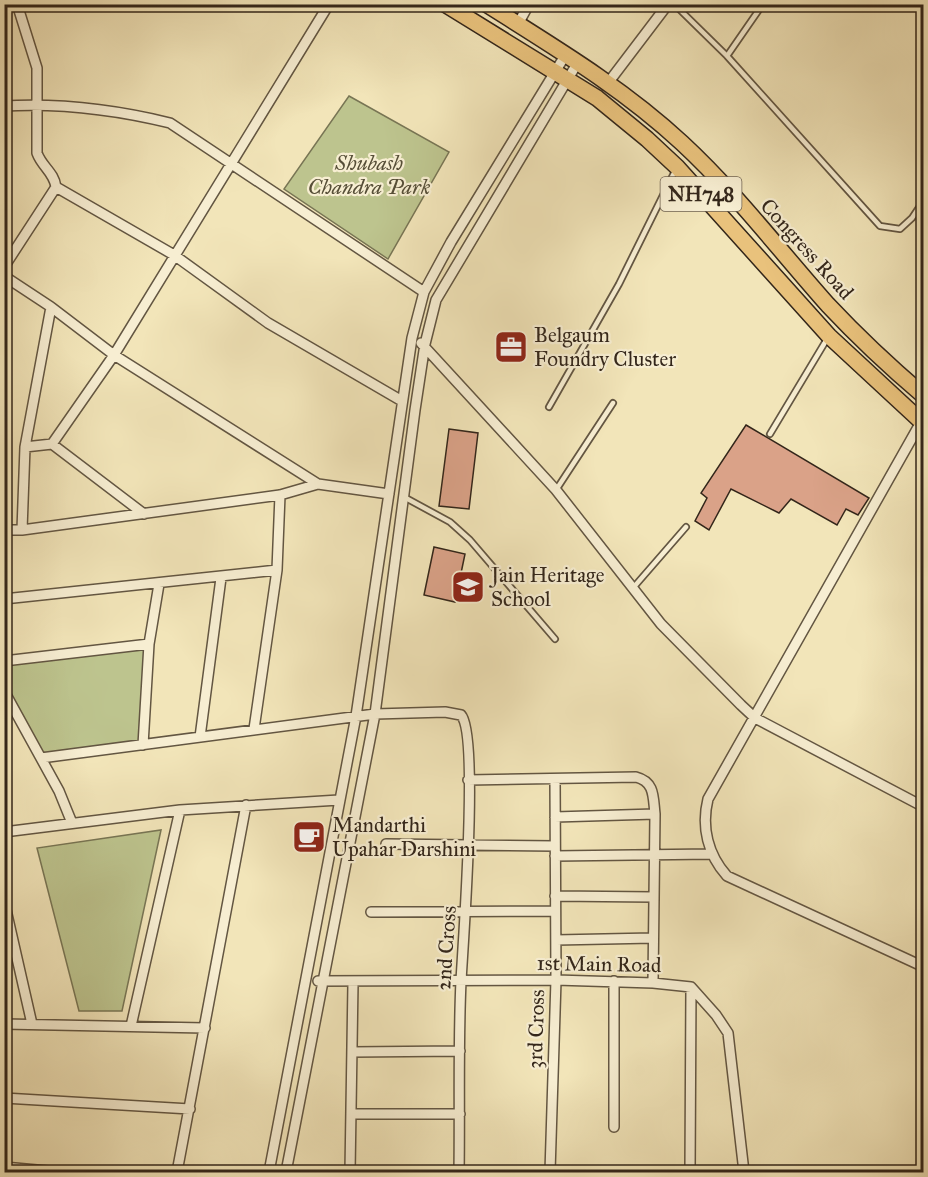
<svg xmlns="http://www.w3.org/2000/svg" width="928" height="1177" viewBox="0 0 928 1177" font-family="'IM FELL Great Primer',serif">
<rect width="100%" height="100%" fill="#f2e5b9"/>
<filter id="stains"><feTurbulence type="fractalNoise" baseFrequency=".00333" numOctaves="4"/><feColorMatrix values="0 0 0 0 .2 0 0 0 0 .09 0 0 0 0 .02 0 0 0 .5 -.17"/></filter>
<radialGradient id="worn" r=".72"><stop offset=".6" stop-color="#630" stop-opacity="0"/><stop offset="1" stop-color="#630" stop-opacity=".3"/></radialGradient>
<path fill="#bdc48e" stroke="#787554" stroke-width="1.5" d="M349 96 449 152 388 259 284 189Z
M146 647 141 743 44 755 5 684 4 664Z
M161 830 122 1011H79L37 848Z"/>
<path fill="#daa288" stroke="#33261a" stroke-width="1.5" d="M746 425 869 498 858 515 846 509 837 525 791 499 779 513 731 489 709 530 695 521 707 498 701 493Z
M449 429 478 433 469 509 439 506Z
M434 547 465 554 455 602 424 595Z"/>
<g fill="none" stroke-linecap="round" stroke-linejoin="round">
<g stroke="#635642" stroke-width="8">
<path id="service" d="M674 4 727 56 880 226 900 229 912 218 924 200
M727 56 763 4
M549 407 619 284 675 171
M770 434 827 339
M556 490 613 403
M404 497 450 522 470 540 555 639
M633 588 686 527"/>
</g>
<g stroke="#635642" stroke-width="12">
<path id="minor" d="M518 24 529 4
M608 83 668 4
M4 106C59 103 117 110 170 123L424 292
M56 187 174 255 268 323 402 401
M4 267 56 187C54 172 42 167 37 153V68L17 4
M4 276 51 307
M421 343 556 490 661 624 741 705 755 718 924 807
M921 422 708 799C701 827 708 855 727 876L924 967
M52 444 144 514
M25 447 52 444 114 355 329 4
M4 530H22L280 495 318 484 389 494
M22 530 25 447 51 307 114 355 318 484
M4 599 277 570
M4 661 149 644
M4 691 59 791 72 823
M254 729 277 570 280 495
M200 737 221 578
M143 745 149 644 159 584
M41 758 375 714 445 712 461 715C479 734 463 944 461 981 458 1045 460 1109 459 1172
M468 780 636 777C655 782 653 797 655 814L653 983
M555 817 655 814
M4 832 180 810 339 800
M386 844 555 846
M555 856 712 854
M555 896 653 897
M4 901 32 1024
M371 912 555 911
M556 940 653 938
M318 981 556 980 653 983 691 987 716 1015 728 1033 744 1172
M614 981V1127
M4 1024 205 1028
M131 1026 180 810
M352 1052 460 1051
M4 1098 190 1109
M351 1114H460
M4 1167 59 1172
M177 1172 246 805
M269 1172 356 716 412 338 424 292 451 242 566 54
M286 1172 375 714 415 410 425 344 436 300 578 62
M350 1172 353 983
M550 1172 556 980 555 779
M690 1172 691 987"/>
</g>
<g stroke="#33261a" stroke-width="18">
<path id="trunk" d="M445 4 597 98 647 139 677 167 829 336 924 424
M486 4C554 47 623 88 682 143 735 192 780 251 828 305 858 337 890 367 924 396"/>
</g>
<use href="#service" stroke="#f7eed2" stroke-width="4.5"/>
<use href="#minor" stroke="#f7eed2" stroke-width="9"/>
<use href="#trunk" stroke="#e9c27c" stroke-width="15"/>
</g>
<defs>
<g id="office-square" transform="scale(1.725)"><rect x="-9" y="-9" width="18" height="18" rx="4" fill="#8f2418" stroke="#f7eed2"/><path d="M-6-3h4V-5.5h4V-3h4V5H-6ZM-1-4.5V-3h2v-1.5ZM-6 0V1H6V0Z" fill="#fff"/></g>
<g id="school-square" transform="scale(1.725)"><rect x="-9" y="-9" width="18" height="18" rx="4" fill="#8f2418" stroke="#f7eed2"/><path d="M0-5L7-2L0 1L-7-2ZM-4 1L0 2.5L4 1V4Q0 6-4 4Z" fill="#fff"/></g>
<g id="cafe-square" transform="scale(1.725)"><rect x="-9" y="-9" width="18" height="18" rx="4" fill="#8f2418" stroke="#f7eed2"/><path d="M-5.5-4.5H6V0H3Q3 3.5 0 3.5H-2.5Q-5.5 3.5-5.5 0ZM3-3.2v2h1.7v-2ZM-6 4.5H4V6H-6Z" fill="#fff"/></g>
</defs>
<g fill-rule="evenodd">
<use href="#office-square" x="511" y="347"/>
<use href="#school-square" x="468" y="587"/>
<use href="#cafe-square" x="309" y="837"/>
</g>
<g text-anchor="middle" stroke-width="4.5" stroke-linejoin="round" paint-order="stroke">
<rect fill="#f7eed2" stroke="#6e6251" stroke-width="1.5" x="660.5" y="177" width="81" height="34" rx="4.5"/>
<g font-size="20" font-weight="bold" fill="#33261a">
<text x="701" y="201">NH748</text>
</g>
<g font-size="21" font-style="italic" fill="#564e37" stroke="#f7eed2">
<text x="369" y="170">Shubash<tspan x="369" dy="24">Chandra Park</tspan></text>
</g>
<g font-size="21" fill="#33261a" stroke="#f7eed2">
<text transform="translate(807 249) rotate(48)" y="7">Congress Road</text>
<text transform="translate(446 948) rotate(-86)" y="7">2nd Cross</text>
<text transform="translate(599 964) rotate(1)" y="7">1st Main Road</text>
<text transform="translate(536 1029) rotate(-88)" y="7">3rd Cross</text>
</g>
<g font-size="21" fill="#33261a" stroke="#f7eed2" text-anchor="start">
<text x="534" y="342">Belgaum<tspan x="534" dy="24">Foundry Cluster</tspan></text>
<text x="491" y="582">Jain Heritage<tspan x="491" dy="24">School</tspan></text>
<text x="332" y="832">Mandarthi<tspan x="332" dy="24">Upahar Darshini</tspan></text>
</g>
</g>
<rect width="928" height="1177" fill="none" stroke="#f2e5b9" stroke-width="24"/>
<rect x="6" y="6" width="916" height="1165" fill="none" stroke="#33261a" stroke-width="3"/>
<rect x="12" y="12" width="904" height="1153" fill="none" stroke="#33261a" stroke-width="1.5"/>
<rect width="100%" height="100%" filter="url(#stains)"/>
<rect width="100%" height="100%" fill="url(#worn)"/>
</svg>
